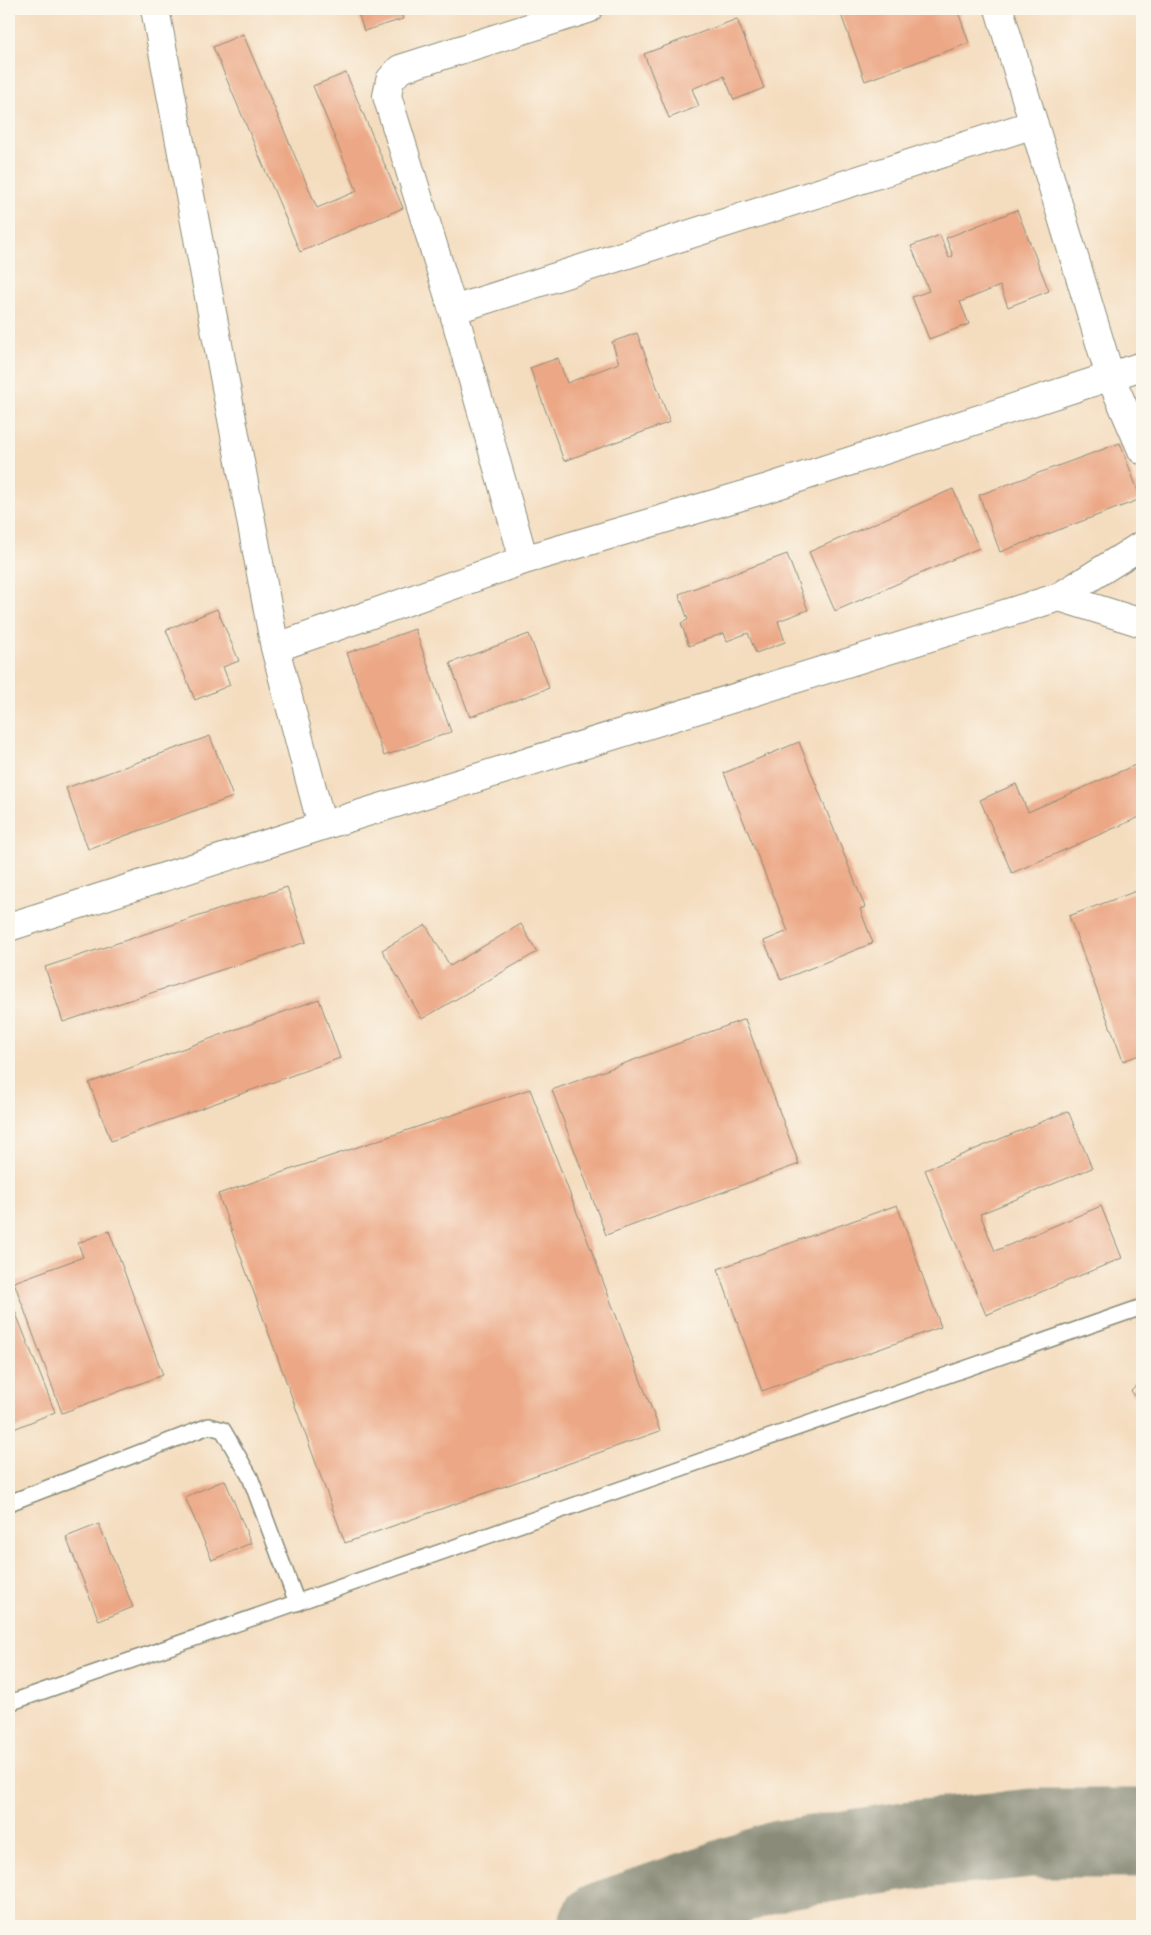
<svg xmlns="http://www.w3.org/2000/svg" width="1151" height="1935" viewBox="0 0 1151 1935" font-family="'Indie Flower',sans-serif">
<rect width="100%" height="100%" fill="#fbf7ec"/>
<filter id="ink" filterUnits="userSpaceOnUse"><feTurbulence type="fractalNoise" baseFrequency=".02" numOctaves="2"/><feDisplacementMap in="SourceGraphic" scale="10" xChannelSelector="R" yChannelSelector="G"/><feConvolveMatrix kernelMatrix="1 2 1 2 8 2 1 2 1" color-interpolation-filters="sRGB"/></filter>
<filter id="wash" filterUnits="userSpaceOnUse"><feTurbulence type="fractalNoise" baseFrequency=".0096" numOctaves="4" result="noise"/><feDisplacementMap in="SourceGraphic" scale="20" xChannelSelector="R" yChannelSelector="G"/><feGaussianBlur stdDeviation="1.12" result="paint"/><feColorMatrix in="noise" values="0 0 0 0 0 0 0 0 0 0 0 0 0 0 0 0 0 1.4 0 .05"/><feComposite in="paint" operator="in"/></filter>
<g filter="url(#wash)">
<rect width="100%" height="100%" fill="#f4dcbe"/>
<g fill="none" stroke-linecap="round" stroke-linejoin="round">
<path stroke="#8a8c79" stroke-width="89" d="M603 1926 780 1865 912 1845 1032 1833H1142"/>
</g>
<g id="blocks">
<path fill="#eca886" d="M357 9H400L403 19 364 31Z
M839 9H957L969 43 865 81Z
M737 19 764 88 734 100 724 76 692 89 699 106 669 118 644 54Z
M243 34 317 208 357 191 313 86 346 73 403 208 300 252 213 47Z
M1017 210 1049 291 1008 307 1000 286 960 302 969 324 929 339 912 297 929 291 911 246 940 235 949 258 953 256 946 238Z
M637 333 670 422 564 461 530 368 558 358 567 383 619 363 612 342Z
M1120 443 1141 499 1000 552 979 495Z
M953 489 979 548 835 611 809 552Z
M787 554 808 610 778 621 785 642 756 653 748 633 727 641 724 633 689 646 681 623 688 620 679 594Z
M217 609 239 661 223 667 230 685 195 700 166 630Z
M415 629 451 732 384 756 347 653Z
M529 634 549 688 470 717 450 663Z
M210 736 233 797 88 849 66 788Z
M799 742 865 907 860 909 873 943 781 980 764 941 788 931 724 773Z
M1142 762V816L1012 873 980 800 1016 784 1028 812Z
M287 887 306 942 63 1022 45 967Z
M1142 889V1054L1123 1061 1069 916Z
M521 924 537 952 422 1019 382 950 426 925 450 966Z
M319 999 340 1058 111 1141 89 1083Z
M745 1019 799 1164 606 1235 552 1090Z
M530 1089 660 1431 345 1543 218 1194Z
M1068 1111 1092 1168 980 1214 995 1251 1101 1206 1122 1258 986 1315 925 1170Z
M897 1205 941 1327 762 1391 718 1269Z
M109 1231 163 1375 62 1413 14 1282 83 1257 78 1243Z
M9 1296 55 1412 9 1431Z
M1142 1381V1404L1131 1391Z
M225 1480 251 1543 212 1560 185 1497Z
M99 1524 133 1607 99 1621 66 1537Z"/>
</g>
</g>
<g filter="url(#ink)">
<use href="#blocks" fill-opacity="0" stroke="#8a8c79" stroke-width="1"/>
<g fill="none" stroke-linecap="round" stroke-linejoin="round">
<g stroke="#8a8c79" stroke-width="18">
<path id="lane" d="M9 1503 209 1426 223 1430 250 1477 297 1603
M9 1703 1142 1307"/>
</g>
<g stroke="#8a8c79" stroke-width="30">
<path id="street" d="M155 9 275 648 322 826
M999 9 1110 376 1142 450
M453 310 1034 124
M524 560 453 310 387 96 390 80 400 69 588 9
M1059 597 1142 623
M275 648 524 560 765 489 1142 366
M9 927 322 826 1059 597 1142 545"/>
</g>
<use href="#lane" stroke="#fff" stroke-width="15"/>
<use href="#street" stroke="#fff" stroke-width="28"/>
</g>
</g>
<rect width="1151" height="1935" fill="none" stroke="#fbf7ec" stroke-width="30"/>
</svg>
